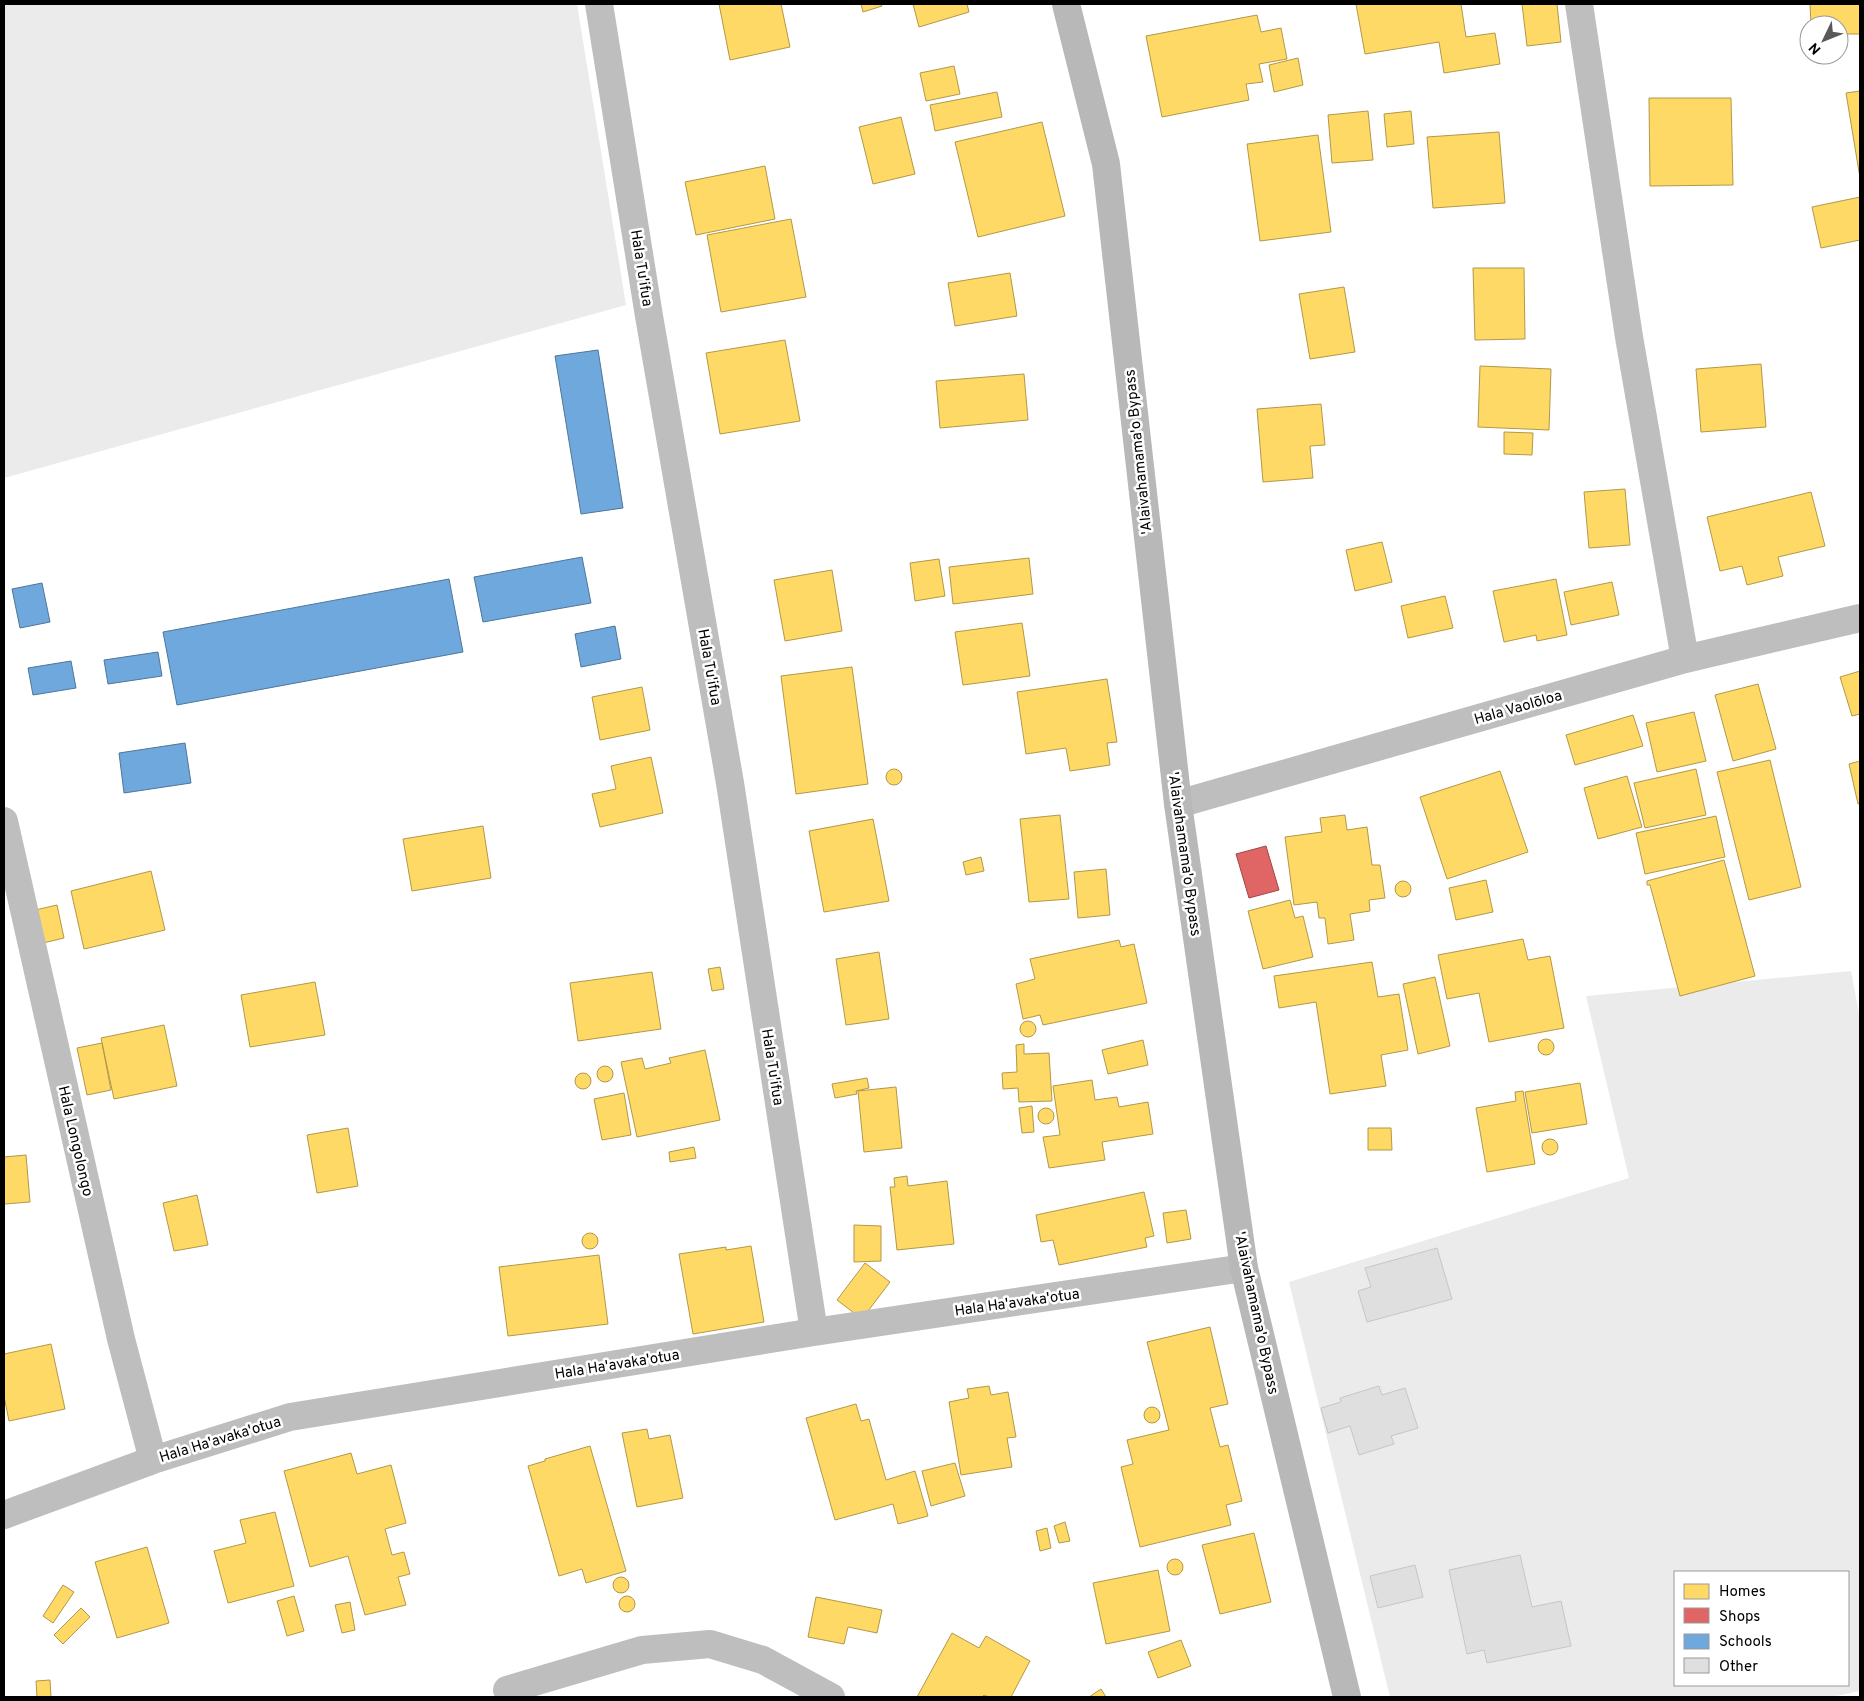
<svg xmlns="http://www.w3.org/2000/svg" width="1864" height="1701" viewBox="0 0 1864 1701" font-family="Overpass,sans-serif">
<rect width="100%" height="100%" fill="#fff"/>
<path fill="#ebebeb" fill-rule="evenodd" d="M4 4H577L626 305 4 478Z
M1851 971 1860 1018V1691L1831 1697H1390L1289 1282 1629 1178 1586 996ZM1675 1572H1848V1685H1675Z"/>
<path fill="#ffd966" stroke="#b29847" d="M719 4H781L790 47 730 60Z
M861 4H881L882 6 863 12Z
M913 4H967L969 12 919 27Z
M1356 4H1461L1466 37 1495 33 1500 64 1444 73 1439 42 1365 54Z
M1522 4H1557L1561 42 1527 46Z
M1810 4H1860V34H1839V25H1811Z
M1257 15 1261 32 1281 28 1287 59 1259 64 1263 82 1246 84 1249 100 1162 117 1146 36Z
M1298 58 1303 85 1274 92 1269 65Z
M954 66 960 94 926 101 920 73Z
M1860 91V178L1846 93Z
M997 92 1002 117 935 131 930 105Z
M1649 98H1731L1733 185 1650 186Z
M1368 111 1373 160 1332 163 1328 115Z
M1411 111 1414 144 1387 147 1384 114Z
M901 117 915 174 873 184 859 127Z
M1042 122 1065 216 978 237 955 142Z
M1499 132 1505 203 1433 208 1427 137Z
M1318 135 1331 232 1260 241 1247 144Z
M765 166 775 219 696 235 685 182Z
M1860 197V240L1821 248 1812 207Z
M791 219 806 297 721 312 707 235Z
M1473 268H1524L1525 339 1475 340Z
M1010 273 1017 316 955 326 948 283Z
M1344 287 1355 352 1310 359 1299 294Z
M785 340 800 421 720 434 706 353Z
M1761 364 1766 427 1701 432 1696 369Z
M1480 366 1551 369 1549 430 1478 427Z
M1024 374 1028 420 940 428 936 381Z
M1321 404 1325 445 1310 446 1313 478 1263 482 1257 409Z
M1504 432 1533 433 1532 455 1504 454Z
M1625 489 1630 545 1589 548 1584 492Z
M1811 492 1825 546 1778 557 1783 576 1747 585 1742 566 1720 571 1707 517Z
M1382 542 1392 582 1355 591 1346 550Z
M1029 558 1033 594 953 604 949 567Z
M939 559 945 596 915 601 910 563Z
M832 570 842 631 785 641 774 580Z
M1556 579 1567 635 1537 641 1536 635 1504 642 1493 591Z
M1612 582 1619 615 1571 625 1564 592Z
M1445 596 1453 628 1408 638 1401 606Z
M1022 623 1030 676 963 685 955 632Z
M852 667 868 784 796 794 781 676Z
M1860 671V714L1852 716 1840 677Z
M1107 679 1117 742 1107 743 1110 765 1070 771 1066 748 1026 754 1017 692Z
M1758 684 1776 749 1733 761 1715 695Z
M642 687 650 730 600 740 592 697Z
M1694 712 1706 761 1657 772 1646 723Z
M1633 715 1643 746 1575 765 1566 735Z
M651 757 663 813 600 827 592 794 616 789 611 766Z
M1770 760 1801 887 1749 900 1717 772Z
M1860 761V803L1858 804 1849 764Z
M886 777a8 8 0 1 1 16 0a8 8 0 1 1-16 0Z
M1696 769 1706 815 1645 828 1634 783Z
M1500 771 1528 852 1447 879 1420 797Z
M1627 776 1642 827 1598 839 1584 788Z
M1060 815 1069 899 1029 902 1020 819Z
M1345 815 1347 830 1367 827 1372 865H1380L1385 898 1369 900 1370 911 1350 914 1354 940 1328 944 1325 918H1319L1317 902 1294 905 1285 837 1322 832 1320 818Z
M1716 816 1725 857 1645 874 1636 833Z
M873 819 889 901 824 912 809 831Z
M483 826 491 878 412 891 403 839Z
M981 857 984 871 966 875 963 862Z
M1724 860 1755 976 1680 996 1650 885H1647V881Z
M1106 869 1110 915 1078 918 1074 872Z
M151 871 165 930 84 949 71 891Z
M1486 880 1493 912 1456 920 1449 888Z
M1395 889a8 8 0 1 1 16 0a8 8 0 1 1-16 0Z
M1290 900 1295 918 1303 916 1313 957 1263 969 1248 911Z
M57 905 64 938 39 944 31 911Z
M1523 939 1528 960 1550 956 1564 1028 1489 1042 1479 993 1447 999 1438 955Z
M1119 940 1121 947 1134 944 1147 1003 1043 1025 1040 1015 1023 1019 1016 984 1035 979 1030 959Z
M879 952 889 1019 846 1025 836 959Z
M1372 962 1378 997 1399 994 1408 1050 1381 1055 1386 1086 1330 1094 1316 1002 1279 1008 1274 976Z
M720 967 724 989 712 991 708 969Z
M652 972 661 1029 578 1041 570 983Z
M1435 977 1450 1046 1418 1054 1403 984Z
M315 982 325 1035 250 1047 241 995Z
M1020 1029a8 8 0 1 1 16 0a8 8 0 1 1-16 0Z
M164 1025 177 1086 114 1099 101 1038Z
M1538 1047a8 8 0 1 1 16 0a8 8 0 1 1-16 0Z
M1143 1040 1148 1065 1108 1074 1102 1050Z
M102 1043 111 1090 87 1095 77 1048Z
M1024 1044V1054L1049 1053 1052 1101 1019 1102 1018 1088 1003 1089 1002 1073 1017 1072 1016 1045Z
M705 1050 720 1120 637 1137 621 1062 642 1058 645 1069 671 1063 669 1058Z
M597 1074a8 8 0 1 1 16 0a8 8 0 1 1-16 0Z
M575 1081a8 8 0 1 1 16 0a8 8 0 1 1-16 0Z
M867 1078 869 1088 856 1091 857 1094 835 1098 832 1084Z
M1092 1080 1095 1100 1117 1097 1119 1107 1148 1102 1153 1134 1102 1142 1105 1160 1049 1168 1043 1137 1060 1135 1053 1086Z
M1580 1083 1587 1124 1532 1133 1525 1092Z
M896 1087 902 1148 864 1152 858 1091Z
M1523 1091 1535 1164 1487 1172 1476 1108 1516 1101 1515 1092Z
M624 1093 631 1135 602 1140 594 1099Z
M1032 1106 1034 1132 1022 1133 1019 1108Z
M1038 1116a8 8 0 1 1 16 0a8 8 0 1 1-16 0Z
M348 1128 358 1186 317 1193 307 1135Z
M1368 1128H1391L1392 1150H1368Z
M1542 1147a8 8 0 1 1 16 0a8 8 0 1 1-16 0Z
M694 1147 696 1158 670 1162 669 1152Z
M26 1155 30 1202 4 1204V1157Z
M907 1176 908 1186 947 1181 954 1244 897 1250 890 1187H895L894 1178Z
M1144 1192 1154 1236 1145 1238 1147 1247 1059 1265 1053 1240 1041 1242 1036 1215Z
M197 1195 208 1245 174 1251 163 1203Z
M1186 1210 1191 1239 1167 1243 1163 1213Z
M854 1225 881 1226V1261L854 1262Z
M582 1241a8 8 0 1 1 16 0a8 8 0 1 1-16 0Z
M751 1246 764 1322 693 1334 679 1254 726 1247V1250Z
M599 1255 608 1324 508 1336 499 1267Z
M865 1263 890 1282 862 1319 837 1300Z
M1210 1327 1228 1404 1210 1408 1220 1447 1228 1445 1242 1501 1226 1505 1231 1525 1140 1547 1121 1467 1133 1464 1127 1440 1169 1430 1147 1342Z
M51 1344 65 1409 9 1421 4 1396V1354Z
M989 1386 991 1395 1008 1392 1016 1437 1007 1438 1012 1467 961 1475 949 1402 969 1398 967 1389Z
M856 1404 861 1421 869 1419 886 1480 915 1471 928 1516 898 1524 893 1504 835 1520 806 1418Z
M1144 1415a8 8 0 1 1 16 0a8 8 0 1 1-16 0Z
M647 1429 649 1439 670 1435 683 1498 637 1507 622 1433Z
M590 1446 626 1571 586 1583 582 1569 559 1576 528 1466 545 1461V1459Z
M351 1453 357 1474 391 1465 406 1523 385 1529 392 1555 404 1552 410 1574 398 1577 406 1605 365 1615 348 1556 310 1567 284 1471Z
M955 1463 965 1496 931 1506 922 1471Z
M275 1512 294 1586 228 1603 214 1551 246 1543 240 1520Z
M1065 1522 1070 1541 1059 1543 1054 1526Z
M1047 1528 1051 1548 1040 1551 1036 1531Z
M1254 1533 1271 1602 1220 1614 1202 1545Z
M147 1547 169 1623 117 1638 95 1562Z
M1167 1567a8 8 0 1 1 16 0a8 8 0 1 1-16 0Z
M1158 1570 1170 1631 1106 1644 1093 1583Z
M613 1585a8 8 0 1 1 16 0a8 8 0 1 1-16 0Z
M63 1585 74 1592 53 1623 43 1616Z
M619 1604a8 8 0 1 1 16 0a8 8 0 1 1-16 0Z
M294 1596 304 1631 287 1636 277 1601Z
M816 1597 882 1610 877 1633 848 1627 844 1644 808 1637Z
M350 1602 355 1630 342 1633 335 1605Z
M81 1608 90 1617 63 1644 54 1635Z
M952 1633 979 1648 986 1636 1030 1661 1011 1697H989L984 1695 982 1697H917Z
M1181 1640 1191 1666 1158 1678 1148 1652Z
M50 1680 51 1697H37L36 1681Z
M1101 1689 1106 1697H1089Z"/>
<path fill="#e06666" stroke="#9d4747" d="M1266 846 1279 890 1249 898 1236 854Z"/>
<path fill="#6fa8dc" stroke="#4e769a" d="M598 350 623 508 581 514 555 356Z
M582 557 591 603 483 622 474 577Z
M449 579 463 652 177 705 163 632Z
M42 583 50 622 20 628 12 589Z
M615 626 621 659 581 667 575 634Z
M158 652 162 676 108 684 104 660Z
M71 661 76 688 33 695 28 668Z
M185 743 191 783 124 793 119 753Z"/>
<path fill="#dfdfdf" stroke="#c6c6c6" d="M1437 1248 1452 1299 1367 1322 1358 1291 1371 1287 1365 1268Z
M1379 1386 1382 1395 1405 1388 1418 1428 1391 1436 1394 1444 1359 1455 1350 1426 1328 1433 1321 1408 1341 1402 1340 1398Z
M1520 1555 1532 1607 1561 1601 1571 1646 1487 1663 1484 1650 1467 1654 1449 1570Z
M1415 1565 1423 1597 1378 1608 1370 1576Z"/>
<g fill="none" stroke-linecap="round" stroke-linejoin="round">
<path stroke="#bebebe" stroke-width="28" d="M599 4 649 316 730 783 814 1332
M1579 4 1629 337 1685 659
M1178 804 1685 659 1860 618
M4 821 121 1339 153 1460
M4 1515 153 1460 290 1417 814 1332 1244 1268
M507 1690 642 1650 710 1644 763 1660 831 1697"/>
<path stroke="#b8b8b8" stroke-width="28" d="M1066 4 1106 164 1178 804 1244 1268 1347 1697"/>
</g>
<g text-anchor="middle" stroke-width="5" stroke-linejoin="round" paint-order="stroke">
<g font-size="15" fill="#000" stroke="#fff">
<text transform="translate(642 268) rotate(81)" y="5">Hala Tu'ifua</text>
<text transform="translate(1138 452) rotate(-96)" y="5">'Alaivahamama'o Bypass</text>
<text transform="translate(710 667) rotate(80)" y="5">Hala Tu'ifua</text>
<text transform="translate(1518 707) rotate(-16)" y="5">Hala Vaolōloa</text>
<text transform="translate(1185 854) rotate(82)" y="5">'Alaivahamama'o Bypass</text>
<text transform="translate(773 1067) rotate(81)" y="5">Hala Tu'ifua</text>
<text transform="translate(76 1141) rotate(77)" y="5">Hala Longolongo</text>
<text transform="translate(1017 1302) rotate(-8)" y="5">Hala Ha'avaka'otua</text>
<text transform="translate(1257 1313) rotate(78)" y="5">'Alaivahamama'o Bypass</text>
<text transform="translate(617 1364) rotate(-9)" y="5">Hala Ha'avaka'otua</text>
<text transform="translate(220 1439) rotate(-17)" y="5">Hala Ha'avaka'otua</text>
</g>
</g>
<rect width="1864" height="1701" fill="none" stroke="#000000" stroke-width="10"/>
<rect x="1674" y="1571" width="175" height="115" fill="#ffffff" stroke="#999999"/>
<rect x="1684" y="1584" width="25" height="15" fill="#ffd966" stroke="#999999"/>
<text x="1719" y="1596" font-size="15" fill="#000000">Homes</text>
<rect x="1684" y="1608" width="25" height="15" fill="#e06666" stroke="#999999"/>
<text x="1719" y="1621" font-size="15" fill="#000000">Shops</text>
<rect x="1684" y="1634" width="25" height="15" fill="#6fa8dc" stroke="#999999"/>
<text x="1719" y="1646" font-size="15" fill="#000000">Schools</text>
<rect x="1684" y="1658" width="25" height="15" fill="#dfdfdf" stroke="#999999"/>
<text x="1719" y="1671" font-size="15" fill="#000000">Other</text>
<g transform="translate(1824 40) rotate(227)"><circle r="24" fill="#ffffff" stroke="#999999"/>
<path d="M0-4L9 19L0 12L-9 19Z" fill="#595959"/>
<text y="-8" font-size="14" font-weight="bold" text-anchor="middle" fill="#000000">N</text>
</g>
</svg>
